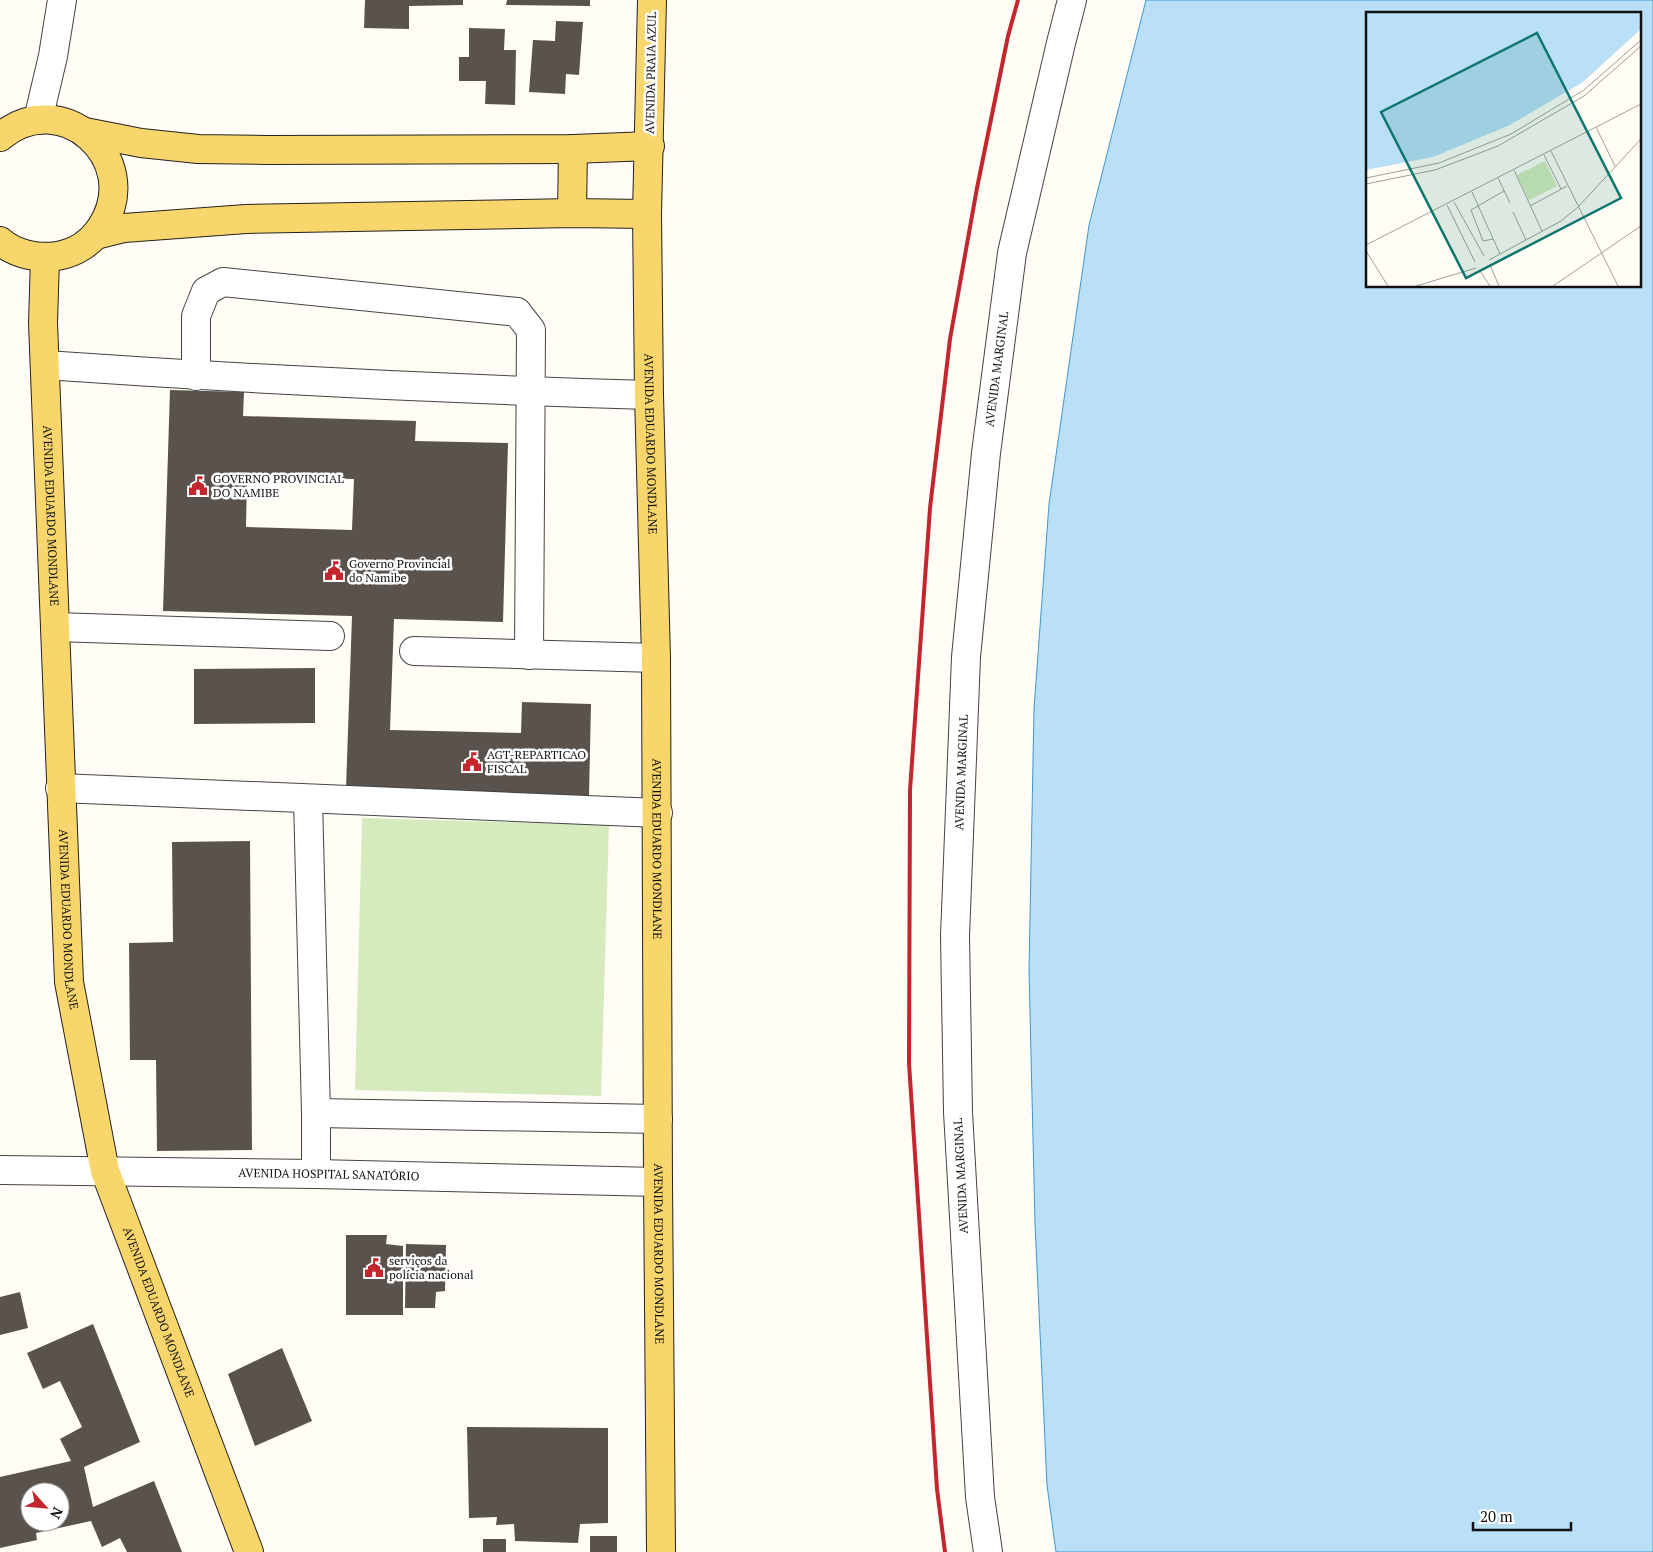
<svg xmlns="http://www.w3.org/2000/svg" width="1653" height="1552" viewBox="0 0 1653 1552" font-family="'PT Serif',serif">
<rect width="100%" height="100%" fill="#fffdf5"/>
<path fill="#d5ebbd" d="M362 818 609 825 601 1096 355 1090Z"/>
<path fill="#b9e0f7" stroke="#3f96cf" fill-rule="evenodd" d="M1146 0H1653V1552H1056L1047 1485 1035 1223 1029 970 1034 709 1049 504 1089 225ZM1367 14H1639V286H1367Z"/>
<path fill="#5a524d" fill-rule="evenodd" d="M365 0H463V5L409 6V29L364 28Z
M507 0H590V6L506 5Z
M556 21 583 22 579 75 566 74 565 94 529 92 533 40 555 41Z
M469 28 505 29 504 50H516L515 105 485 104 486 81H459V57H469Z
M170 390 244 392 243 416 416 421 415 441 508 443 503 622 394 619 390 730 521 733 522 702 591 704 589 796 346 789 352 616 163 611ZM247 477 354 479 352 530 246 527Z
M315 668V723L194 724V669Z
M250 841 252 1150 157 1151 156 1060H130L129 943 173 942 172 842Z
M346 1235H387L386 1244 403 1246V1315H346Z
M406 1244 446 1245 445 1291 436 1292 435 1308H405Z
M20 1292 28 1328 0 1335V1297Z
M93 1324 140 1442 84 1467 93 1507 154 1481 182 1552H127L120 1538 102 1547 91 1521 36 1533 37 1540 0 1548V1477L71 1461 60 1439 82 1427 60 1381 43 1389 27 1353ZM30 1492H60V1522H30Z
M282 1348 312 1421 255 1446 228 1374Z
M467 1427 608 1428V1523L580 1524 578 1543 515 1541 514 1524 496 1525 497 1517 469 1518Z
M590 1536H617V1552H590Z
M483 1539H506V1552H483Z"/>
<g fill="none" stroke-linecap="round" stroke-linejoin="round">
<g stroke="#444" stroke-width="30">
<g id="minor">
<path d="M38 120 53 56 62 0"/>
<path d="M45 365C246 379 447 389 649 395"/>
<path d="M196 376V316L206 291 223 282 517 312 531 330 529 655"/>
<path d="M55 627 330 636"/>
<path d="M414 651 656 658"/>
<path d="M60 788 658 813"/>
<path d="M308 799 316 1113V1174"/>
<path d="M316 1113 658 1119"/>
<path id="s1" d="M0 1170 316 1174 658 1182"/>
<path id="s2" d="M988 1552 980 1497 958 1112 955 936 966 657 986 453 1012 253 1061 43 1072 0"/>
</g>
</g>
<g stroke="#222" stroke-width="30">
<g id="major">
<path id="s3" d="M652 0 647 214 649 395 656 658 658 1182 661 1552"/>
<path d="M85 132 141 143 198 149 267 150 573 149 650 146"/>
<path d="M0 137C61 85 144 159 102 226 92 242 76 253 57 256 37 259 15 254 0 241"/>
<path d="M572 213 573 149"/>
<path d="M96 235 124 228 246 219 572 213 647 214"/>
<path id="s4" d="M45 258 43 323 69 982 105 1171 249 1552"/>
</g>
</g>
<use href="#minor" stroke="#fff" stroke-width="28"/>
<use href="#major" stroke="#f9d66b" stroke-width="28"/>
<path stroke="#c4262e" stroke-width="4" d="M945 1552 937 1489 909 1063 910 790 930 508 950 339 977 188 1008 36 1018 0"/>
</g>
<defs>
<g id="civic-bare" transform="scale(1.5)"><path d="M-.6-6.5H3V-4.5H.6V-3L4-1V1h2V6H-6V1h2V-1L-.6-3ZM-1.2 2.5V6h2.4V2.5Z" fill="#c4262e" stroke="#fff" stroke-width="2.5" paint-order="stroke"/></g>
</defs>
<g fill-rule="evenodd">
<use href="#civic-bare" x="198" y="486"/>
<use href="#civic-bare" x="334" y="571"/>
<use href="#civic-bare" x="472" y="762"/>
<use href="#civic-bare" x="374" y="1268"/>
</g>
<g text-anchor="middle" stroke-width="5" stroke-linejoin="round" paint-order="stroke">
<g font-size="12" fill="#111" stroke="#fff">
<text transform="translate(651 73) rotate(-89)" y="4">AVENIDA PRAIA AZUL</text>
<text dy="4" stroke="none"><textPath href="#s2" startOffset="1186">AVENIDA MARGINAL</textPath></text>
<text dy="4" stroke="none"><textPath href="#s3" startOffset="444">AVENIDA EDUARDO MONDLANE</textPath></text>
<text dy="4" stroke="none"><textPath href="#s4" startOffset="258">AVENIDA EDUARDO MONDLANE</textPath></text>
<text dy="4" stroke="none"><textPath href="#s2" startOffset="781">AVENIDA MARGINAL</textPath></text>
<text dy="4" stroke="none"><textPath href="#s3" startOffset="849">AVENIDA EDUARDO MONDLANE</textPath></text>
<text dy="4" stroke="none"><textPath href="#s4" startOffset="662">AVENIDA EDUARDO MONDLANE</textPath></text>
<text dy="4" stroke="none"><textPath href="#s1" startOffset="329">AVENIDA HOSPITAL SANATÓRIO</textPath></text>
<text transform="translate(961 1176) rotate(-93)" y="4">AVENIDA MARGINAL</text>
<text dy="4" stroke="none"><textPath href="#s3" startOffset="1254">AVENIDA EDUARDO MONDLANE</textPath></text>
<text dy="4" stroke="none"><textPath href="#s4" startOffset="1068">AVENIDA EDUARDO MONDLANE</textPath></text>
</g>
<g font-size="12" fill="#111" stroke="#fff" text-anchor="start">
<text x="213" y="483">GOVERNO PROVINCIAL<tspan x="213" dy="14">DO NAMIBE</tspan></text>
<text x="349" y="568">Governo Provincial<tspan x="349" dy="14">do Namibe</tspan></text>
<text x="487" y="759">AGT-REPARTICAO<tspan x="487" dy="14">FISCAL</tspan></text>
<text x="389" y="1265">serviços da<tspan x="389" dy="14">polícia nacional</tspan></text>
</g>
</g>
<g transform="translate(1366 12)">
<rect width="275" height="275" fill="#fffdf5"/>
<path d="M179 149 191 174 163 188 151 163Z" fill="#d5ebbd"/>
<path d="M0 1H275V17L217 70 144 113 67 145 0 158Z" fill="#b9e0f7"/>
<path fill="none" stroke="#a09f9a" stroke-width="1" d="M230 115 249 154M185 139 252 274M178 143 195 177M148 158 176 219M0 166 73 151 145 122 218 78 275 28M132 166 144 191M0 172 69 158 132 134 218 84 275 34M106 180 134 242M88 190 118 244M81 193 109 250M164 194 201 174M147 200 160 228M127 227 117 229 105 198 138 179M0 233 275 92M0 239 22 274M123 248 195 209 212 195 275 127M124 253 133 274M114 259 124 274M50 274 110 256M187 274 275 214"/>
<path fill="#0f766e" fill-opacity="0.15" stroke="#0f766e" stroke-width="2.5" d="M171 21 255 186 100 266 15 100Z"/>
<rect width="275" height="275" fill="none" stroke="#111" stroke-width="2.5"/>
</g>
<g transform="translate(45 1507) rotate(117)"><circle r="24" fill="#ffffff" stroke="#a0a0a0"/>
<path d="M0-4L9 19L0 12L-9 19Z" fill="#c4262e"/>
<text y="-8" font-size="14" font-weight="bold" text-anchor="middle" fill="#111111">N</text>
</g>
<path d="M1473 1522v8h98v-8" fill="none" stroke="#111111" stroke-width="2.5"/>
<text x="1480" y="1522" font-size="15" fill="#111111" stroke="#ffffff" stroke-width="4" paint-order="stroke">20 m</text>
</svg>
